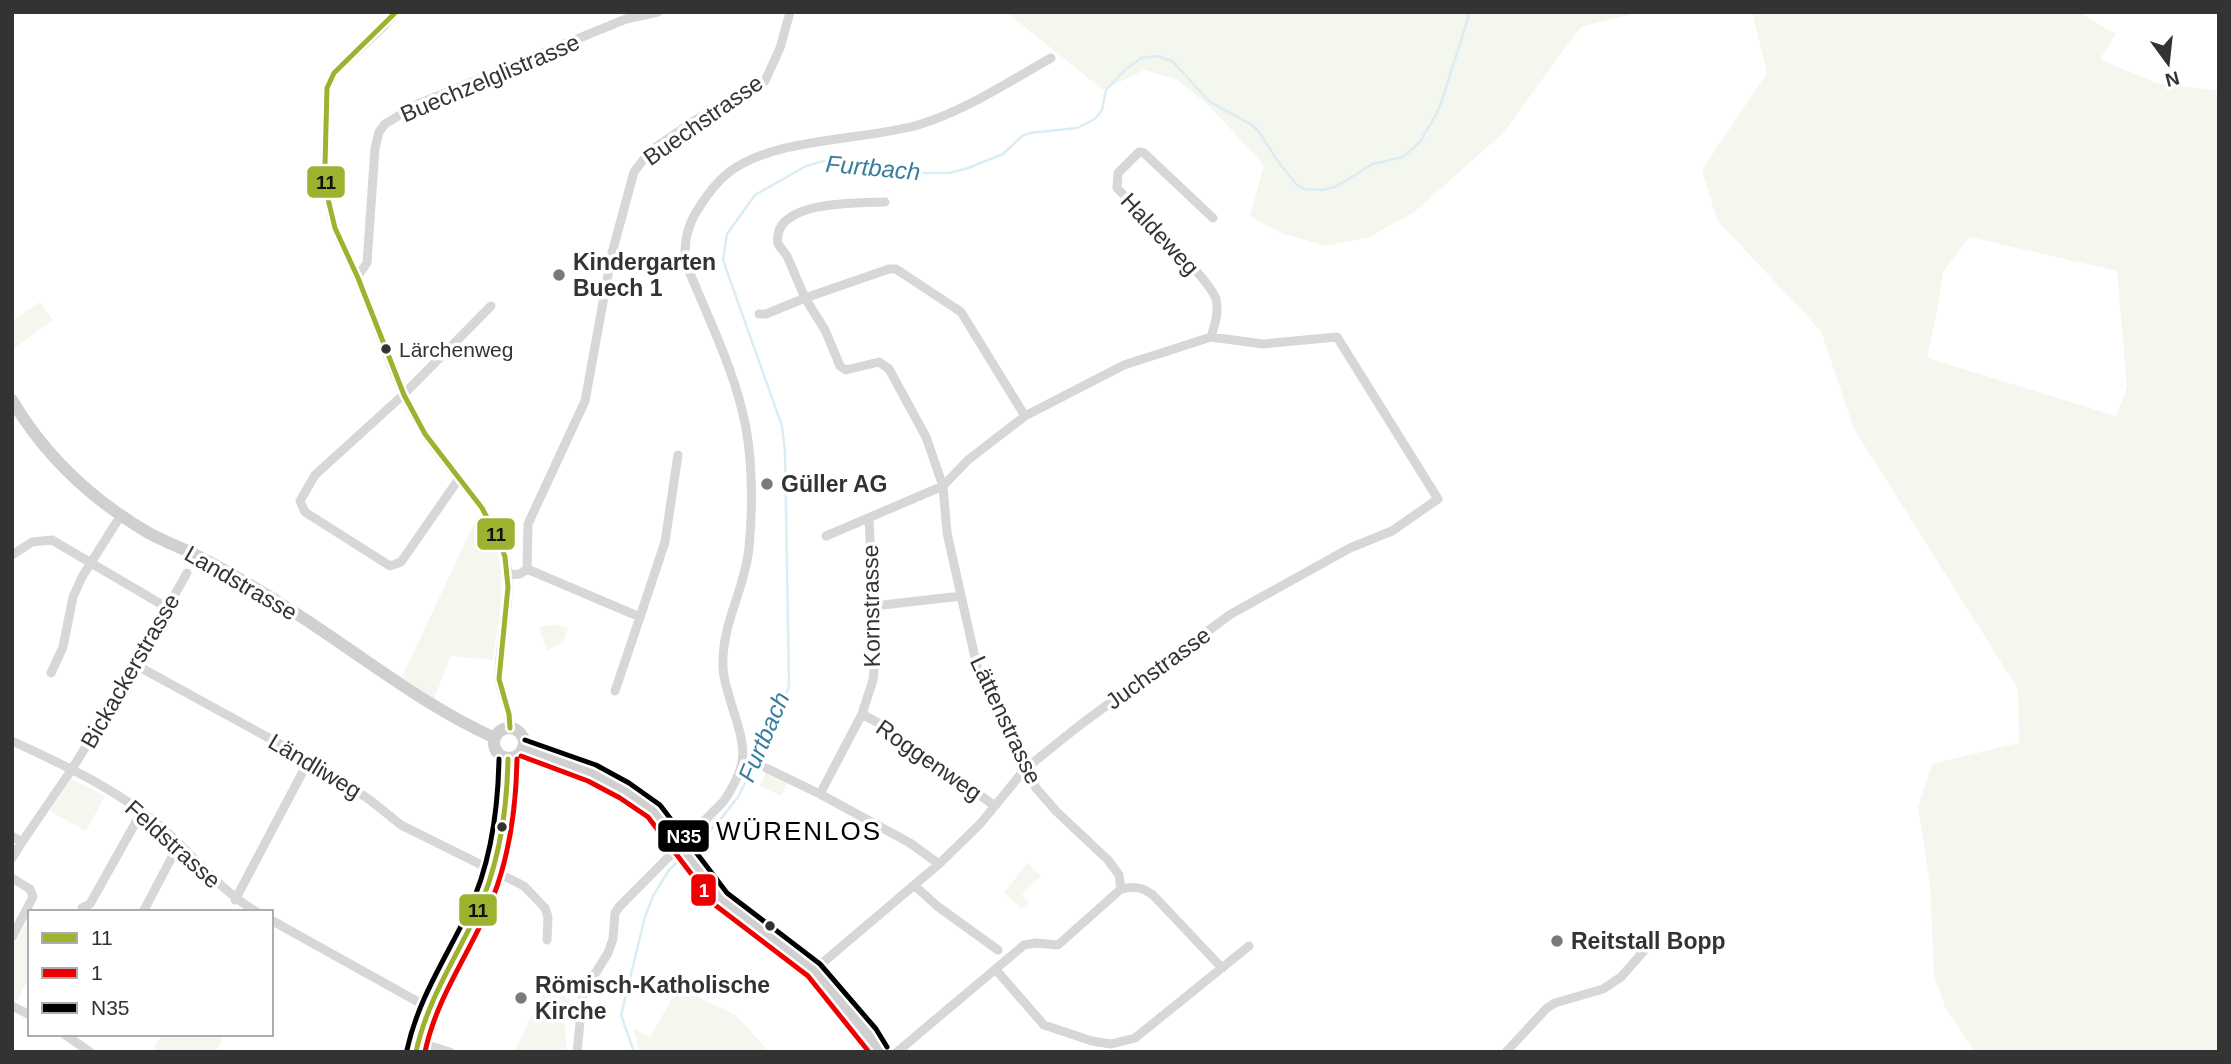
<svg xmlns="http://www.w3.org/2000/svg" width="2231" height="1064" viewBox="0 0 2231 1064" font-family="Arial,sans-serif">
<rect width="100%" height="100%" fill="#fff"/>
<path fill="#f3f7ee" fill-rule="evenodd" d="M1006 12H1640L1581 27 1502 134 1413 213 1369 237 1326 246 1281 233 1250 216 1264 165 1208 105 1176 79 1144 70 1103 90Z
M1752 12H2078L2116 34 2100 59 2156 83 2219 91V1052H1975L1945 1007 1934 975 1930 884 1918 807 1932 764 2019 743 2018 689 1854 429 1821 331 1717 220 1702 170 1767 73ZM1970 237 2117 271 2127 387 2116 416 1927 358 1939 301 1943 272Z
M40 302 53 320 12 350V321Z
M478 515C483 523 490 530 493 538 509 577 498 621 493 660L451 656 434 699 402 677Z
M557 625 568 628 563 643 547 650 539 626Z
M767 771 788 782 781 796 760 786Z
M71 779 105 796 86 831 50 811Z
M1027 863 1041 876 1022 895 1029 902 1022 909 1004 893Z
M30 914V977L16 1002 12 1000V946Z
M678 988 736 1015 769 1052H640L633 1028 650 1037Z
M544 990 571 999 564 1019 567 1052H514Z
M162 1034H225L215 1052H152Z"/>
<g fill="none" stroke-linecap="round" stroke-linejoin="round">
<path stroke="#dbedf4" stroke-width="2.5" d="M689 851 720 820 738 797 780 714 789 685 785 452 782 426 723 260 727 234 755 195 806 166 824 161 902 173H949L968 168 1003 154 1022 136 1030 133 1077 128 1095 119 1102 110 1106 90 1126 69 1141 58 1157 56 1172 61 1210 102 1252 125 1259 132 1279 163 1297 185 1304 189 1322 190 1335 187 1373 164 1403 157 1420 142 1439 109 1470 12
M634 1052 621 1015 645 917 653 896 669 870 684 856"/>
<path stroke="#d7d7d7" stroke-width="9" d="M396 12 382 28 334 73 327 88C327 128 321 171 330 210 335 235 348 255 358 278 381 333 393 382 425 434 451 474 494 510 505 557 515 597 498 639 499 679 501 698 511 707 510 728
M357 277 367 263 375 148 379 132 385 124 418 104 626 19 658 12
M759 314H766L805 298 889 269H896L961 312 1025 416
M1211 337C1215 324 1219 312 1216 299 1209 278 1136 208 1117 188L1118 173 1139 152 1144 153 1213 218
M458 480 401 562 390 566 305 512 300 501 315 475 402 396 491 306
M869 519 876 651 873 680 862 714 820 794 910 843 939 864
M826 536 943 486 926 437 889 369 879 362 846 370 840 366 825 330 805 298 787 256 778 244C771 200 858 203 885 202
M12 555 32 542 52 540 166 607
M527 569 528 524 585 401 612 253 634 172 650 151 697 119 756 89 765 81 780 48 790 12
M527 569 640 617 615 691
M507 575 520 574 527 569
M874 606 961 596
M640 617 665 542 678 455
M134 664 309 760 370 800 401 825 524 886 545 908 548 917 547 940
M51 673 63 647 73 597 82 577 121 515
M862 714 882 725 995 806
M12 741C64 765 117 789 161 827 194 855 219 890 257 912
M766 768 820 794
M12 836 22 842 72 769 111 706 187 573
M12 858 22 842
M12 878 30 889 33 897 12 937
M914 885 937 906 998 950
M1121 889C1134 886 1142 887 1153 895L1222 968
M235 900 309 760
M82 908 90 904 142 811
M143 912 173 855 181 846
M271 920 429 1008
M814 970 939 864 980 824 1025 769 1080 725 1231 614 1350 548 1392 531 1438 499 1337 337 1263 344 1211 337 1124 365 1025 416 968 460 943 486 947 533 978 671 1025 769 1036 788 1056 811 1108 860 1119 875 1121 889 1058 945 1036 943 1024 945 897 1052
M996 970 1044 1025 1092 1041 1111 1044 1135 1038 1249 946
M12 1006 30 1015
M64 1034 90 1052
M417 1042 450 1052
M577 1052 583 993 608 953 613 939 615 913 619 907 723 802C751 762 745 747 731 703 728 691 723 679 723 667 721 625 745 589 749 548 753 506 753 451 742 410 730 361 706 313 687 266 682 244 687 225 700 206 707 195 717 182 728 173 774 137 862 141 918 125 965 111 1008 82 1051 58
M1506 1052 1547 1008 1555 1003 1603 989 1621 977 1650 944"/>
<path stroke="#d7d7d7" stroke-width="10" d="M416 1052C424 1002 454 960 476 915 499 866 508 813 508 759"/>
<path stroke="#d0d0d0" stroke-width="12" d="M12 400C45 456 91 499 147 532 163 541 179 547 196 555 230 572 264 593 297 614 362 656 424 706 495 738
M494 743a15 15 0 1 1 30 0a15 15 0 1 1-30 0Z
M523 748C568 760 618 782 654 811L721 899 814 970 869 1035 880 1052"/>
<g stroke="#fff" stroke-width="10">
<path id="bus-1" d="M396 12 334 73 327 88 325 165 327 195 335 228 358 278 404 395 425 434 482 508 499 540 505 557 508 587 499 679 509 714 510 728
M416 1052C427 1001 454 961 476 915 499 866 507 813 508 759"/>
</g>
<g stroke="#fff" stroke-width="10">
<path id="bus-2" d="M521 756 588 781 620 798 648 817 715 905 808 976 869 1052
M425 1052C435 1004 462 964 483 920 508 870 516 815 517 759"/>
</g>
<g stroke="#fff" stroke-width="10">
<path id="bus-3" d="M525 740 596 765 629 783 660 805 727 893 820 964 876 1029 887 1047
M407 1050C418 999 446 958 468 912 491 864 498 811 499 759"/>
</g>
<use href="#bus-1" stroke="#9eb230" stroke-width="5"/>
<use href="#bus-2" stroke="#e00" stroke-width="5"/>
<use href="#bus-3" stroke="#000" stroke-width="5"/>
</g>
<g fill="#7a7a7a" stroke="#fff" stroke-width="2.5">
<circle cx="559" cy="275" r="7"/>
<circle cx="767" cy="484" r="7"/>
<circle cx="1557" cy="941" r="7"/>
<circle cx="521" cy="998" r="7"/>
</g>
<g fill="#333" stroke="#fff" stroke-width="2.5">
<circle cx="386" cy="349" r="6"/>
<circle cx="502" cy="827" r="6"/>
<circle cx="770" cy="926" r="6"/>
</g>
<g text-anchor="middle" stroke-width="7" stroke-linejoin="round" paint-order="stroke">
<g font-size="21" fill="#333" stroke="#fff" text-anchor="start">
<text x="399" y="357">Lärchenweg</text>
</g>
<g font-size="23" fill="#333" stroke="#fff">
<text transform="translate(490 78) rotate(-23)" y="8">Buechzelglistrasse</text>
<text transform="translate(703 120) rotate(-35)" y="8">Buechstrasse</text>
<text transform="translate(1160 234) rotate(47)" y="8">Haldeweg</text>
<text transform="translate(241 583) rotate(30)" y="8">Landstrasse</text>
<text transform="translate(871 606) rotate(-91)" y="8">Kornstrasse</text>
<text transform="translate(1158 668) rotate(-36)" y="8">Juchstrasse</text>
<text transform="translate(130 671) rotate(-60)" y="8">Bickackerstrasse</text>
<text transform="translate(1006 720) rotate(65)" y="8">Lättenstrasse</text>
<text transform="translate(929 760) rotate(35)" y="8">Roggenweg</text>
<text transform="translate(315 766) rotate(31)" y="8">Ländliweg</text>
<text transform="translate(173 844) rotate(42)" y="8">Feldstrasse</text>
</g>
<g font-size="23" font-weight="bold" fill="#333" stroke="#fff" text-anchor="start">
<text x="573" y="270">Kindergarten<tspan x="573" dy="26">Buech 1</tspan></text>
<text x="781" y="492">Güller AG</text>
<text x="1571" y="949">Reitstall Bopp</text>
<text x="535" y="993">Römisch-Katholische<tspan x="535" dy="26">Kirche</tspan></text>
</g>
<g font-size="24" font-style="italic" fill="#397d9d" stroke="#fff">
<text transform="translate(873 168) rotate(5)" y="8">Furtbach</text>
<text transform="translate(764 737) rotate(-67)" y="8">Furtbach</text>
</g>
<g font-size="26" letter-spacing="2" fill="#000" stroke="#fff">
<text x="799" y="840">WÜRENLOS</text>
</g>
</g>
<g stroke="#fff" stroke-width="2.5">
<rect x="306" y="165" width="40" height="34" rx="7" fill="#9eb230"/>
<rect x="476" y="517" width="40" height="34" rx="7" fill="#9eb230"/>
<rect x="657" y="819" width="53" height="34" rx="7" fill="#000"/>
<rect x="690" y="873" width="27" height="34" rx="7" fill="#e00"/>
<rect x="458" y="893" width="40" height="34" rx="7" fill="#9eb230"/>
</g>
<g font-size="19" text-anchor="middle" font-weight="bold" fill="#fff">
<text x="684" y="843">N35</text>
<text x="704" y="897">1</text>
</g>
<g font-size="19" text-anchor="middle" font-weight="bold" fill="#111">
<text x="326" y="189">11</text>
<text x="496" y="541">11</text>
<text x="478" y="917">11</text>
</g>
<rect width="2231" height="1064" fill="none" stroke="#333333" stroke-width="28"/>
<rect x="28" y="910" width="245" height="126" fill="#ffffff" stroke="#adadad" stroke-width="2"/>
<rect x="42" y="933" width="35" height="10" fill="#9eb230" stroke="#adadad" stroke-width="2"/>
<text x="91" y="945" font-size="21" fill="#333333">11</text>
<rect x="42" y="968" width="35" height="10" fill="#ee0000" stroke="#adadad" stroke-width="2"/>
<text x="91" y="980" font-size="21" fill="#333333">1</text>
<rect x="42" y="1003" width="35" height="10" fill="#000000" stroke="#adadad" stroke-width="2"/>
<text x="91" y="1015" font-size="21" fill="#333333">N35</text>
<g transform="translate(2168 63) rotate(165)" stroke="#ffffff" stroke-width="5" paint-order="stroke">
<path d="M0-5L12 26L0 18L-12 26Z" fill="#333333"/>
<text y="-10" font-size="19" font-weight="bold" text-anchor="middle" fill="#333333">N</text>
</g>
</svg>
